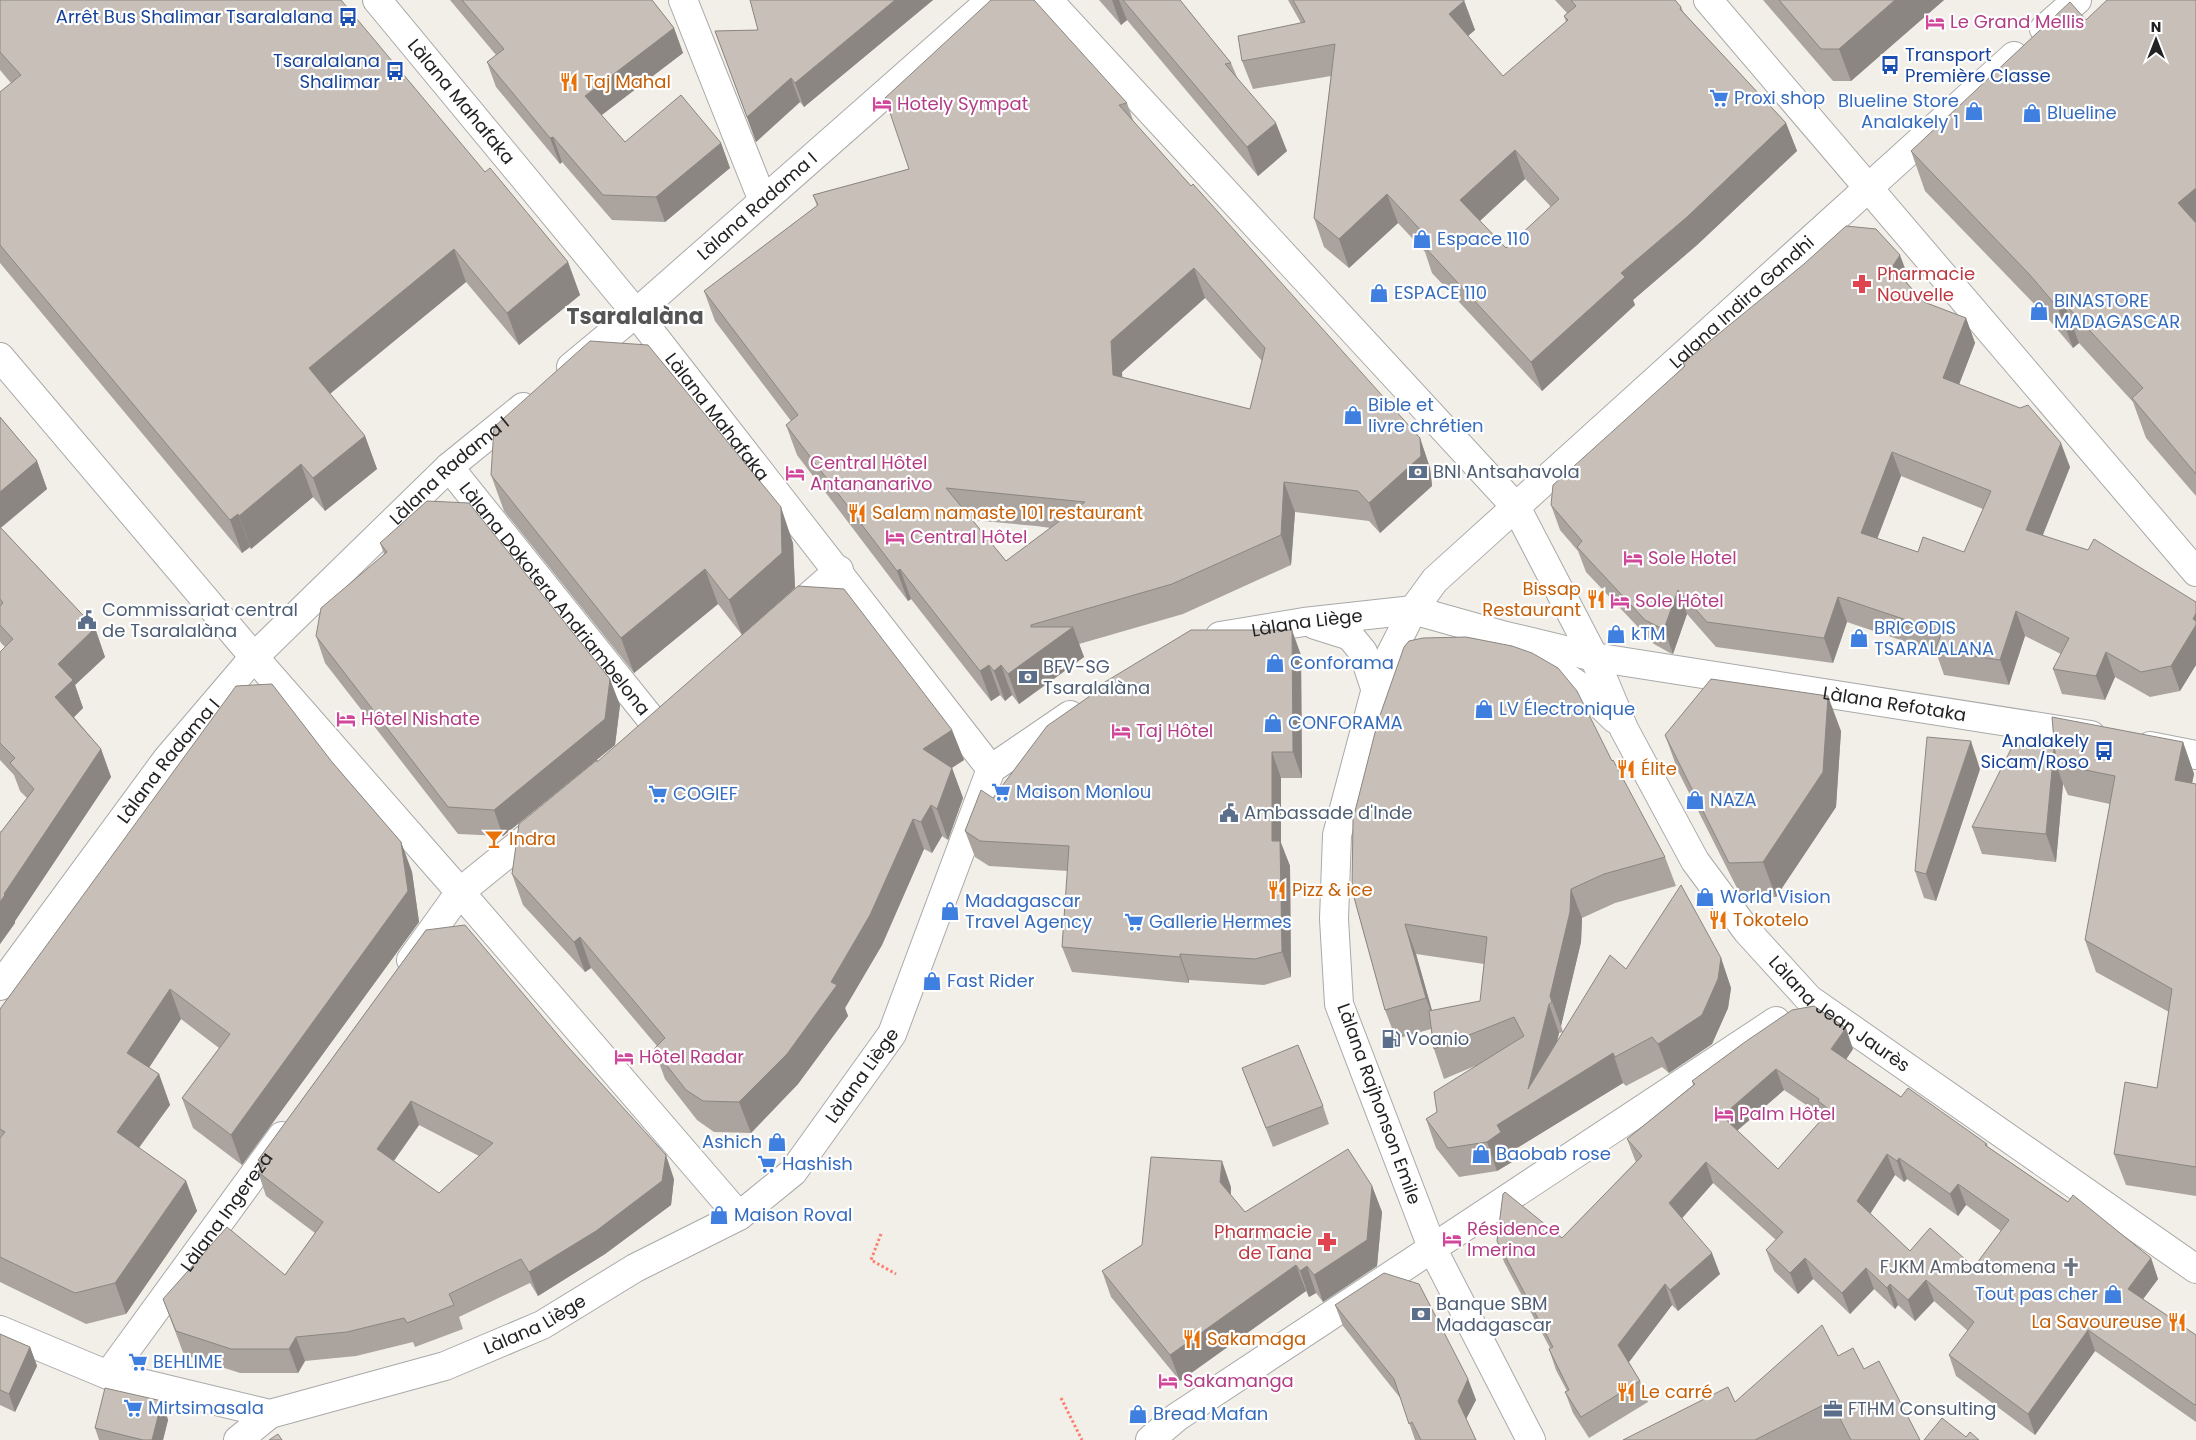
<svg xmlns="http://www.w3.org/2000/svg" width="2196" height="1440" viewBox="0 0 2196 1440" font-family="Poppins,sans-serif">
<rect width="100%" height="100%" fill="#f2efe9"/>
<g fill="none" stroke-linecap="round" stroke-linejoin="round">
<g stroke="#a9a9a9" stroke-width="30">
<g id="minor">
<path id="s1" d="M377 0 636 313 991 769"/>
<path d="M683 0 763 201"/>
<path id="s2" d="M1048 0 1516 507 1594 657 1624 729 1695 861 1747 931 1809 999 2196 1269"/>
<path d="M1708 0 2196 572"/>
<path d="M2044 29 2077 0"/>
<path d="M0 357 254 657 460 892 739 1216"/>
<path id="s3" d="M571 367 636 313 991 0"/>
<path id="s4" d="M449 467 659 729"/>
<path d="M791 612 839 570"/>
<path d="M1315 625 1350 636 1363 652 1376 691"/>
<path id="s5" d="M1220 636 1304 622 1413 610 1502 635 1594 657 2091 735"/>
<path d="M1534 663C1569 673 1591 695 1615 719"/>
<path d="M2150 746 2196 755"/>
<path d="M411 960 460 892 544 824"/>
<path id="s6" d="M0 986 167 759 254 657 449 467 523 407"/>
<path id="s7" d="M0 1330 108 1375 270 1414 445 1366 542 1325 635 1268 739 1216 793 1172 892 1034 991 769 1070 715"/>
<path id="s8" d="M108 1375 282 1136"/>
<path d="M238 1440 270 1414"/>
<path d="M1150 1440 1177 1417 1776 1021"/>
<path id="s9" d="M1531 1440 1433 1250 1339 1004 1334 919 1337 835 1379 677 1413 610 1435 580 2014 56"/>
</g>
</g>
<path stroke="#fa8072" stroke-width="3" stroke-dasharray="2.5 2.5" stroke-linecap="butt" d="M881 1234 871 1260 896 1274
M1061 1398 1082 1440"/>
<use href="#minor" stroke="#fff" stroke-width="28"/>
</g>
<path fill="#aba49e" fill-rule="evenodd" d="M0 0 485 172 568 262 580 295 519 345 466 282 330 394 365 436 377 469 325 511 313 497 251 549 250 547 242 553 0 263V92L11 83 0 70Z
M450 0H652L674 28 683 53 601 115 625 142 721 143 730 168 665 222 612 220 562 162 560 164 496 87 487 62 496 55Z
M750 0H933L804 107 800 102 756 142 715 31 758 30Z
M1099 0H1180L1231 63 1237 77 1287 151 1258 176 1127 20 1121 25Z
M1288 0H1464L1475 30 1468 36 1503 76 1566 22 1564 16 1567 13 1555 0H1675L1681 7 1684 13 1786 123 1797 151 1697 245 1633 300 1635 305 1542 391 1432 273 1425 252 1398 223 1349 268 1324 247 1314 218 1331 76 1253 89 1242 61 1301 23ZM1525 179 1551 207 1506 248 1480 221Z
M1763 0H1944L1851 81H1833Z
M2196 0V496L2146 438 2133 402 2079 343 2073 348 2045 315 1925 191 1911 151 2086 20Z
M1127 103 1134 123 1420 438 1430 468 1432 486 1380 533 1369 521 1295 512 1291 565 1183 614 1079 644 1084 657 1019 704 1012 695 1005 701 1000 695 991 701 911 599 908 601 797 455 786 425 791 421 715 321 704 291 817 206 813 195 909 169ZM1205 298 1262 361 1250 409 1122 377V372ZM972 520 1036 526 1051 528 1006 561Z
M1909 279 1907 283 1924 302 1966 318 1975 343 1959 384 2070 467 2043 535 2196 602V665L2180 691 2150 697 2115 677 2105 700 2062 694 2053 669 2061 654 2025 636 2009 685 1944 675 1936 652 1847 622 1833 663 1716 647 1687 614 1673 654 1670 653 1654 644 1586 572 1578 551 1560 530 1551 505 1684 366 1683 363ZM1901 476 1983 509 1964 552H1918L1877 538Z
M0 417 37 461 47 489 1 528 95 628 105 657 75 685 83 708 74 717 101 749 111 777 15 921V923L0 944V832H1L27 798 20 791 14 775 0 760V652L5 647 1 643 0 641Z
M491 475 793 543 795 588 742 635 718 604 634 673 504 511Z
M380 543 620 705 615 745 503 836 458 834 325 663 316 636 384 554Z
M1301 655 1302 778H1281V843L1290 866 1291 977 1264 985 1189 980V983L1072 972 1062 947 1068 871 989 866 975 857 965 831 993 798Z
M952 730 964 760 952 768 963 798 948 840 942 836 932 853 924 849 882 945 845 1008 848 1016 798 1084 751 1133 714 1132 697 1120 665 1079 654 1049 657 1046 591 968 585 972 523 905 512 874 598 761Z
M1841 731 1836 807 1776 897 1742 898 1678 771 1665 735Z
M2183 742 2194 774 2192 783 2196 784V1196L2126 1185 2114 1154 2157 1088 2169 1012 2096 972 2085 940 2110 804 2068 795 2063 784 2056 862 1982 854 1972 827 2055 752Z
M1612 761 1665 857 1676 886 1615 903 1582 918 1581 942 1561 1026 1563 1032 1559 1033 1557 1041 1626 969 1721 958 1731 988 1728 1008 1712 1044 1669 1073 1662 1067 1626 1086 1623 1083 1509 1153 1512 1162 1497 1171 1459 1177 1436 1148 1426 1119 1437 1112 1475 1066 1444 1079 1434 1049 1431 1029 1396 1039 1385 1010 1352 890ZM1416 954 1484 964 1480 1001 1432 1011Z
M332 762 401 842 412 872 419 922 242 1165 193 1128 182 1098 219 1048 181 1019 149 1068 159 1074 170 1105 139 1148 186 1181 197 1211 126 1314 86 1324 0 1282V1009Z
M1980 769 1936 901 1924 898 1915 871Z
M426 930 674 1179 671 1205 605 1254 538 1296 530 1283 459 1317 463 1329 415 1347 413 1342 356 1356 305 1361 298 1373H240L184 1355 163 1299 285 1275 315 1233 266 1196 258 1172 261 1167 258 1160ZM419 1125 479 1156 439 1193 394 1161Z
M1853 1049 1846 1059 1901 1097 1987 1144 1988 1147 2151 1258 2158 1279 2143 1299 2196 1335V1422L2095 1351 2035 1435 1956 1376 1949 1355 1968 1331 1934 1301 1915 1321 1898 1305 1895 1309 1874 1289 1850 1314 1813 1279 1798 1294 1774 1271 1766 1250 1776 1240 1713 1183 1682 1218 1720 1274 1678 1311 1672 1305 1629 1362 1640 1381 1648 1402 1589 1438 1573 1413 1565 1392 1567 1391 1556 1370 1549 1349 1550 1348 1504 1262 1497 1241 1562 1238 1636 1162 1635 1160 1627 1139 1693 1085 1692 1081ZM1784 1090 1824 1117 1778 1169 1737 1130ZM1895 1175 1904 1182 1907 1179 1958 1216 1966 1205 2001 1231 1974 1267 1910 1251 1870 1213Z
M1242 1068 1323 1106 1329 1124 1273 1147Z
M1372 1186 1382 1212 1377 1266 1323 1302 1316 1293 1309 1297 1306 1291 1180 1381 1111 1297 1102 1271 1231 1187V1195L1245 1212Z
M1335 1305 1468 1379 1476 1400 1466 1419 1476 1440H1415L1401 1399 1343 1326Z
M0 1334 30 1347 37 1366 15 1412 0 1405Z
M1838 1356 1864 1369 1920 1440H1623L1735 1402Z
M162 1401 168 1420 163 1440H99L95 1428Z"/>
<path fill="#8b8681" d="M895 0H933L804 107 795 83Z
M1112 0H1119L1127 20 1121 25Z
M1895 0H1944L1851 81 1839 49Z
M1464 1 1475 30 1459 43 1449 14Z
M674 28 683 53 594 121 585 96Z
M791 78 800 102 756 142 747 117Z
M1276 123 1287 151 1258 176 1247 147Z
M1786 123 1797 151 1697 245 1633 300 1635 305 1542 391 1531 362 1621 273Z
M553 137 562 162 560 164 550 138Z
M721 143 730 168 665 222 656 197Z
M1515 150 1525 179 1471 229 1460 200Z
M2196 188V241L2178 203Z
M1387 194 1398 223 1349 268 1339 239Z
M454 249 466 282 321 401 309 368Z
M1900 255 1909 279 1901 292 1892 267Z
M568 262 580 295 519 345 507 313Z
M1194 268 1205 298 1122 372 1124 405 1113 375 1111 341Z
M2064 303 2079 343 2073 348 2058 308Z
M1966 318 1975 343 1952 403 1943 378Z
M365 436 377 469 325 511 313 478Z
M1420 438 1430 468 1432 486 1380 533 1369 503Z
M2061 443 2070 467 2035 554 2026 530Z
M1892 452 1901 476 1870 558 1861 533Z
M37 461 47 489 0 528V492Z
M301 464 313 497 251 549 239 516Z
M1284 482 1295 512 1291 565 1281 535Z
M781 507 793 543 795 588 742 635 729 600Z
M238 514 250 547 242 553 230 520Z
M705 569 718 604 634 673 621 638Z
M900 569 911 599 908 601 897 571Z
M1678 590 1687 614 1673 654 1664 629Z
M1838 597 1847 622 1833 663 1824 638Z
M2016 611 2025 636 2009 685 2000 660Z
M2196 613V665L2180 691 2171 666Z
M1031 625 1040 651 1073 627 1084 657 1019 704 1008 674 1031 627Z
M95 628 105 657 75 685 83 708 66 725 55 697 58 664Z
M1292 630 1301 655 1302 778 1293 752Z
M2106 652 2115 677 2105 700 2096 676Z
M989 665 1000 695 991 701 980 671Z
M1001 665 1012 695 1005 701 994 671Z
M610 679 620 705 615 745 503 836 494 810Z
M1828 696 1841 731 1836 807 1776 897 1763 862Z
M952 730 964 760 934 779 923 749Z
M1971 741 1980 769 1936 901 1926 874Z
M2183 742 2194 774 2186 812 2175 780Z
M101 749 111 777 15 921V923L0 944V902L4 894Z
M2054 749 2060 765 2056 764 2063 784 2056 862 2046 834Z
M1272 752 1281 778V843L1290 866 1291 977 1282 952 1272 841Z
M952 768 963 798 948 840 937 809Z
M931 805 942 836 932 853 921 822Z
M913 819 924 849 882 945 845 1008 848 1016 798 1084 751 1133 739 1102 831 982Z
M401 842 412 872 419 922 242 1165 231 1135Z
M1571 889 1582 918 1581 942 1561 1026 1563 1032 1550 996Z
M1405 924 1416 954 1437 1028 1426 998Z
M580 937 591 968 585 972 574 942Z
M1180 954 1189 980V983L1180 957Z
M1721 958 1731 988 1728 1008 1712 1044 1669 1073 1658 1044Z
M170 989 181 1019 138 1084 127 1053Z
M1549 1004 1559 1033 1545 1095 1613 1053 1623 1083 1509 1153 1512 1162 1497 1171 1487 1142 1497 1125 1528 1089Z
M1846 1028 1853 1049 1839 1070 1831 1049Z
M1776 1069 1784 1090 1730 1137 1722 1116Z
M159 1074 170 1105 128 1162 117 1132Z
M411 1101 419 1125 385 1173 377 1149Z
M1887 1154 1895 1175 1865 1222 1857 1201Z
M666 1155 674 1179 671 1205 605 1254 538 1296 529 1272Z
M1899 1158 1907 1179 1904 1182 1897 1161Z
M1222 1161 1231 1187 1230 1208 1220 1182Z
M1706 1162 1713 1183 1677 1224 1669 1203Z
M186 1181 197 1211 126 1314 115 1283Z
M1958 1184 1966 1205 1958 1216 1950 1194Z
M1372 1186 1382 1212 1377 1266 1323 1302 1314 1275Z
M1712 1253 1720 1274 1678 1311 1670 1290Z
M1805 1258 1813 1279 1798 1294 1790 1273Z
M2151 1258 2158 1279 2135 1310 2128 1289Z
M1296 1265 1306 1291 1180 1381 1170 1355Z
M1307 1266 1316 1293 1309 1297 1300 1271Z
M1866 1268 1874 1289 1850 1314 1842 1293Z
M1926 1280 1934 1301 1915 1321 1908 1300Z
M1665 1284 1672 1305 1626 1366 1618 1345Z
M1890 1284 1898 1305 1895 1309 1887 1288Z
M2088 1330 2095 1351 2035 1435 2028 1414Z
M296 1337 305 1361 298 1373 289 1349Z
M30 1347 37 1366 15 1412 9 1394Z
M1468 1379 1476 1400 1465 1421 1458 1401Z
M162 1401 168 1420 163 1440H152Z"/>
<path fill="#c7bfb8" stroke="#8b8681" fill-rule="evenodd" d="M0 0H341L485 172 490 168 568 262 507 313 454 249 309 368 365 436 313 478 301 464 239 516 238 514 230 520 0 245V92L21 75 0 52Z
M462 0H652L674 28 585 96 625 142 681 95 721 143 656 197 603 195 553 137 550 138 487 62 504 49Z
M750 0H895L795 83 791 78 747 117 715 31 758 30Z
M991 0H1034L1127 103 1119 105 1191 186 1193 184 1420 438 1421 456 1369 503 1358 491 1284 482 1281 535 1172 584 1031 625V627H1073L1008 674 1001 665 994 671 989 665 980 671 900 569 897 571 786 425 798 415 704 291 818 205 813 195 909 169 885 98ZM1194 268 1265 348 1250 409 1113 375 1111 341ZM946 488 1085 502 1006 561Z
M1123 0H1180L1231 63 1225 64 1276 123 1247 147Z
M1293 0H1464V1L1449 14 1503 76 1568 20 1564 16 1576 6 1571 0H1675L1681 7 1680 9 1786 123 1687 217 1621 273 1625 277 1531 362 1422 244 1428 238 1387 194 1339 239 1314 218 1335 44 1242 61 1238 36 1305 22ZM1515 150 1559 199 1506 248 1460 200Z
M1779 0H1895L1839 49H1821Z
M2107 0H2196V188L2178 203 2196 223V474L2132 398 2143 388 2064 303 2058 308 2030 275 1911 151 2070 2 2086 20Z
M1846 226 1876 229 1900 255 1892 267 1924 302 1966 318 1943 378 2020 408 2028 405 2061 443 2026 530 2088 550 2094 539 2196 602V613L2193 619 2196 621V625L2171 666 2141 672 2106 652 2096 676 2053 669 2069 638 2016 611 2000 660 1935 650 1942 632 1838 597 1824 638 1707 622 1678 590 1664 629 1661 628 1645 620 1577 547 1582 541 1551 505 1553 485 1685 366 1683 363 1804 264ZM1892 452 1991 491 1964 552 1923 537 1918 552 1861 533Z
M590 341 648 345 781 507 782 553 729 600 705 569 621 638 491 475 494 427Z
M0 417 37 461 0 492Z
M427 501 469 503 610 679 605 719 494 810 448 807 316 636 321 608 387 552 380 543Z
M0 527 95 628 58 664 73 680 55 697 101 749 4 894 5 895 0 902V832H1L34 789 10 763 15 758 0 743V652L13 639 0 625V606L3 603 0 599Z
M798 586 844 589 952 730 923 749 952 768 937 809 931 805 921 822 913 819 870 915 831 982 837 985 787 1054 739 1102 703 1101 686 1090 654 1049 665 1038 580 937 574 942 512 874 519 824 597 760V762Z
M1191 630H1292L1293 752H1272V841H1280L1282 952 1255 959 1180 954V957L1062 947 1069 846 980 841 965 831 981 790 993 798 1047 726 1090 696V691Z
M1466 637 1512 646 1532 653 1558 668 1577 691 1612 761 1613 760 1665 857 1604 874 1571 889 1570 912 1550 996 1552 1002 1549 1004 1528 1089 1610 955 1626 969 1681 885 1721 958 1718 979 1702 1015 1658 1044 1652 1037 1615 1057 1613 1053 1497 1125 1501 1132 1487 1142 1448 1148 1426 1119 1437 1112 1434 1092 1524 1036 1514 1017 1434 1049 1429 1011 1480 1001 1487 937 1405 924 1426 998 1385 1010 1352 890 1353 819 1378 721 1404 647 1409 641 1423 638Z
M1711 679 1828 696 1823 772 1763 862 1729 863 1665 735Z
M272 684 332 762 401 842 408 891 231 1135 182 1098 230 1034 170 989 127 1053 159 1074 117 1132 186 1181 115 1283 75 1293 0 1257V1138L5 1132 0 1129V1009L236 686Z
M2052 717 2183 742 2175 780 2196 784V1167L2114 1154 2125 1082 2157 1088 2172 989 2085 940 2115 776 2056 764Z
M1927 737 1971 741 1926 874 1915 871Z
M2013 745 2054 749 2046 834 1972 827Z
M465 925 569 1048 666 1155 662 1181 596 1231 529 1272 521 1259 449 1294 454 1305 407 1323 404 1318 347 1332 296 1337 289 1349H231L176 1331 163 1299 227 1227 285 1275 323 1222 258 1172 264 1164 258 1160 426 930ZM411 1101 493 1143 439 1193 377 1149Z
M1814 1006 1846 1028 1831 1049 1901 1097 1908 1088 1987 1144 1985 1145 2068 1202 2073 1195 2151 1258 2128 1289 2196 1335V1404L2195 1405 2088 1330 2028 1414 1949 1355 1974 1322 1926 1280 1908 1300 1890 1284 1887 1288 1866 1268 1842 1293 1805 1258 1790 1273 1766 1250 1783 1232 1706 1162 1669 1203 1712 1253 1670 1290 1665 1284 1618 1345 1640 1381 1581 1417 1565 1392 1569 1390 1549 1349 1553 1347 1497 1241 1503 1194 1505 1192 1562 1238 1642 1156 1627 1139 1695 1084 1692 1081 1745 1042 1792 1010ZM1776 1069 1819 1099 1818 1101 1830 1110 1778 1169 1722 1116ZM1887 1154 1897 1161 1899 1158 1950 1194 1958 1184 2009 1220 1974 1267 1930 1228 1910 1251 1857 1201Z
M1298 1045 1323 1106 1266 1128 1242 1068Z
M1348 1149 1372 1186 1367 1240 1314 1275 1307 1266 1300 1271 1296 1265 1170 1355 1102 1271 1142 1245 1151 1157 1222 1161 1220 1182 1245 1212Z
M1384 1273 1419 1284 1468 1379 1458 1401 1476 1440H1421L1412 1422 1409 1424 1394 1379 1335 1305Z
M1822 1325 1838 1356 1853 1348 1864 1369 1879 1361 1920 1440H1851L1831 1401 1755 1440H1623L1728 1387 1735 1402Z
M0 1334 30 1347 9 1394 0 1390Z
M105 1388 162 1401 152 1440H143L95 1428Z
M1942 1418 1966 1437 1970 1432 1979 1440H1924Z
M278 1434 282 1440H269Z"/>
<defs>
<g id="bus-bare" transform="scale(1.5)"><path d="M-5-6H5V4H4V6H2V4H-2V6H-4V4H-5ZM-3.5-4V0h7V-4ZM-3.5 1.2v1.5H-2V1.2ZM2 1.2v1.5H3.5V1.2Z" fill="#1a4fb4" stroke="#fff" stroke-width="2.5" paint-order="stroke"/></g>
<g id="hotel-bare" transform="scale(1.5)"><path d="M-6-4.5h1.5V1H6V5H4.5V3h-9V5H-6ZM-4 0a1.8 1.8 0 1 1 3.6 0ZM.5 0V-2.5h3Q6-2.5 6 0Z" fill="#d1479c" stroke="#fff" stroke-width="2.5" paint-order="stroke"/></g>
<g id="restaurant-bare" transform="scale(1.5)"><path d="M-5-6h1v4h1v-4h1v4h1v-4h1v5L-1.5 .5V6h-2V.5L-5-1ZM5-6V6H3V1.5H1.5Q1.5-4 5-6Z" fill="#e8710a" stroke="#fff" stroke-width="2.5" paint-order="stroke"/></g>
<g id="supermarket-bare" transform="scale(1.5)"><path d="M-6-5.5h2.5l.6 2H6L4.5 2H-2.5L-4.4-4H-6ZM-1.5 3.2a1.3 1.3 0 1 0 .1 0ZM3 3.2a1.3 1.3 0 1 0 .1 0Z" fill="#3f7fe0" stroke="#fff" stroke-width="2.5" paint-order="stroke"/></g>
<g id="shop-bare" transform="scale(1.5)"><path d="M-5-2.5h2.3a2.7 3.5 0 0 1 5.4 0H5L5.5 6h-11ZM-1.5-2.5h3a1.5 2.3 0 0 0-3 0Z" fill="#3f7fe0" stroke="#fff" stroke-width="2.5" paint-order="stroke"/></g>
<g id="pharmacy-bare" transform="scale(1.5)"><path d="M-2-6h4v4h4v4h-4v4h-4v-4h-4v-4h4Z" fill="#e0444e" stroke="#fff" stroke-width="2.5" paint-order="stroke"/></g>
<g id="bank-bare" transform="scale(1.5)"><path d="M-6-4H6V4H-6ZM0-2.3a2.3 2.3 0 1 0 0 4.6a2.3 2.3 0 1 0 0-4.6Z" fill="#5c6f8a" stroke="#fff" stroke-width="2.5" paint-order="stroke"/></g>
<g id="civic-bare" transform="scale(1.5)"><path d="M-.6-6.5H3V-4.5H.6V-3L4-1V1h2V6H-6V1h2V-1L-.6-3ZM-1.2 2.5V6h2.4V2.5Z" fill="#5c6f8a" stroke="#fff" stroke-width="2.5" paint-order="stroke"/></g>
<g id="bar-bare" transform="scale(1.5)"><path d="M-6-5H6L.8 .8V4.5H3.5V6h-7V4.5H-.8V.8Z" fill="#e8710a" stroke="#fff" stroke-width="2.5" paint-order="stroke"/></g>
<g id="fuel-bare" transform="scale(1.5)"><path d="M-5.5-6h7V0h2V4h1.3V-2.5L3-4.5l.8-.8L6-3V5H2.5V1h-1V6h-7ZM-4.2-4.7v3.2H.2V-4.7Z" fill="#5c6f8a" stroke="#fff" stroke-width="2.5" paint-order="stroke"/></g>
<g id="church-bare" transform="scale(1.5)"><path d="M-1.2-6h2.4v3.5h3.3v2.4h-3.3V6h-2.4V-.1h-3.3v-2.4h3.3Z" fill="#6b7280" stroke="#fff" stroke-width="2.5" paint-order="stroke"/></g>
<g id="office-bare" transform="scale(1.5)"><path d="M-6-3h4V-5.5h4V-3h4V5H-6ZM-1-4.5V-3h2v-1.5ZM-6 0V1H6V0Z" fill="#5c6f8a" stroke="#fff" stroke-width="2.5" paint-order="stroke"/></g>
</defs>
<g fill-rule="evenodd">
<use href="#bus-bare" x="348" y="17"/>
<use href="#hotel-bare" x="1935" y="22"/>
<use href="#bus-bare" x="1890" y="65"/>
<use href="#bus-bare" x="395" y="71"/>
<use href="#restaurant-bare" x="569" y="82"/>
<use href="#supermarket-bare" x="1719" y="98"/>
<use href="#hotel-bare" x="882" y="104"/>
<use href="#shop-bare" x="1974" y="111"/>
<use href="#shop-bare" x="2032" y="113"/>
<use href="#shop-bare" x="1422" y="239"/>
<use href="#pharmacy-bare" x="1862" y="284"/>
<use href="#shop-bare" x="1379" y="293"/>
<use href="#shop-bare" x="2039" y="311"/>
<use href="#shop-bare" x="1353" y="415"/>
<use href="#bank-bare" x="1418" y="472"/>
<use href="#hotel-bare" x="795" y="473"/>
<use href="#restaurant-bare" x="857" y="513"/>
<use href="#hotel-bare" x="895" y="537"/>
<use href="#hotel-bare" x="1633" y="558"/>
<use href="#restaurant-bare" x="1596" y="599"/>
<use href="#hotel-bare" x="1620" y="601"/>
<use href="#civic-bare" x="87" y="620"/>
<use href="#shop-bare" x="1616" y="634"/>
<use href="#shop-bare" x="1859" y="638"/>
<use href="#shop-bare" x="1275" y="663"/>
<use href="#bank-bare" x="1028" y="677"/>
<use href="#shop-bare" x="1484" y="709"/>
<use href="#hotel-bare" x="346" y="719"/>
<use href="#shop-bare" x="1273" y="723"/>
<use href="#hotel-bare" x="1121" y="731"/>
<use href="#bus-bare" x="2104" y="751"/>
<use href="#restaurant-bare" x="1626" y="769"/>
<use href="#supermarket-bare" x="1001" y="792"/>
<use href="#supermarket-bare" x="658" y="794"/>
<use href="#shop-bare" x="1695" y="800"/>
<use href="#civic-bare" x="1229" y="813"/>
<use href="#bar-bare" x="494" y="839"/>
<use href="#restaurant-bare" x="1277" y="890"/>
<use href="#shop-bare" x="1705" y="897"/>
<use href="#shop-bare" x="950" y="911"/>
<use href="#restaurant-bare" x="1718" y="920"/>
<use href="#supermarket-bare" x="1134" y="922"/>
<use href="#shop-bare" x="932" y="981"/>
<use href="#fuel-bare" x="1391" y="1039"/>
<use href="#hotel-bare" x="624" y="1057"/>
<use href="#hotel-bare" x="1724" y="1114"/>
<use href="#shop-bare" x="777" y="1142"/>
<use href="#shop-bare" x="1481" y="1154"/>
<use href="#supermarket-bare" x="767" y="1164"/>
<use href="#shop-bare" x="719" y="1215"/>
<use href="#hotel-bare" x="1452" y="1239"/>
<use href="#pharmacy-bare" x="1327" y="1242"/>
<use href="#church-bare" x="2071" y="1267"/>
<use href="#shop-bare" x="2113" y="1294"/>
<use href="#bank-bare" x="1421" y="1314"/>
<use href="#restaurant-bare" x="2177" y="1322"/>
<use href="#restaurant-bare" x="1192" y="1339"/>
<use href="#supermarket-bare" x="138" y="1362"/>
<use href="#hotel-bare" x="1168" y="1381"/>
<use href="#restaurant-bare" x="1626" y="1392"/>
<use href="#supermarket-bare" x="133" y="1408"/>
<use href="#office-bare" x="1833" y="1409"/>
<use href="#shop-bare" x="1138" y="1414"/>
</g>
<g text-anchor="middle" stroke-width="4.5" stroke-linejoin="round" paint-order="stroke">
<g font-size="18" fill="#164399" stroke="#fff" text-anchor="end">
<text x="333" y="23">Arrêt Bus Shalimar Tsaralalana</text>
<text x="1905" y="61" text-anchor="start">Transport<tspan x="1905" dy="21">Première Classe</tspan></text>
<text x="380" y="67">Tsaralalana<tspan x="380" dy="21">Shalimar</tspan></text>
<text x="2089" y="747">Analakely<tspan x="2089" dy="21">Sicam/Roso</tspan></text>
</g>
<g font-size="18" fill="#b23c85" stroke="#fff" text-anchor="start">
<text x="1950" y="28">Le Grand Mellis</text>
<text x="897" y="110">Hotely Sympat</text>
<text x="810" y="469">Central Hôtel<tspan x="810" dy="21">Antananarivo</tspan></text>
<text x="910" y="543">Central Hôtel</text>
<text x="1648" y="564">Sole Hotel</text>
<text x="1635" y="607">Sole Hôtel</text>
<text x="361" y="725">Hôtel Nishate</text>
<text x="1136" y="737">Taj Hôtel</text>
<text x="639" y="1063">Hôtel Radar</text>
<text x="1739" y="1120">Palm Hôtel</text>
<text x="1467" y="1235">Résidence<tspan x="1467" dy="21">Imerina</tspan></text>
<text x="1183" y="1387">Sakamanga</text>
</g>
<g font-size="18" fill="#c56008" stroke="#fff" text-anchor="start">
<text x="584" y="88">Taj Mahal</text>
<text x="872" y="519">Salam namaste 101 restaurant</text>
<text x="1581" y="595" text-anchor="end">Bissap<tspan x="1581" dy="21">Restaurant</tspan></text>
<text x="1641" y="775">Élite</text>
<text x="509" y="845">Indra</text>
<text x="1292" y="896">Pizz &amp; ice</text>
<text x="1733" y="926">Tokotelo</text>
<text x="2162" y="1328" text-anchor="end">La Savoureuse</text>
<text x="1207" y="1345">Sakamaga</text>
<text x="1641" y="1398">Le carré</text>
</g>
<g font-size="18" fill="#366cbe" stroke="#fff" text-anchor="start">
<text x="1734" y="104">Proxi shop</text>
<text x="1959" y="107" text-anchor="end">Blueline Store<tspan x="1959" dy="21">Analakely 1</tspan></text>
<text x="2047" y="119">Blueline</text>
<text x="1437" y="245">Espace 110</text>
<text x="1394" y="299">ESPACE 110</text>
<text x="2054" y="307">BINASTORE<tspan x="2054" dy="21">MADAGASCAR</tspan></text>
<text x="1368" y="411">Bible et<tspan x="1368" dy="21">livre chrétien</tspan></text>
<text x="1874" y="634">BRICODIS<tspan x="1874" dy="21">TSARALALANA</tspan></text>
<text x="1631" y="640">kTM</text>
<text x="1290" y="669">Conforama</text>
<text x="1499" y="715">LV Électronique</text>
<text x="1288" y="729">CONFORAMA</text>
<text x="1016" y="798">Maison Monlou</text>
<text x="673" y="800">COGIEF</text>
<text x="1710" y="806">NAZA</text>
<text x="1720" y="903">World Vision</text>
<text x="965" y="907">Madagascar<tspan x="965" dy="21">Travel Agency</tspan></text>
<text x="1149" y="928">Gallerie Hermes</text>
<text x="947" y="987">Fast Rider</text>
<text x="762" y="1148" text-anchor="end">Ashich</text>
<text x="1496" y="1160">Baobab rose</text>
<text x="782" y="1170">Hashish</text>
<text x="734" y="1221">Maison Roval</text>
<text x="2098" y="1300" text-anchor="end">Tout pas cher</text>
<text x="153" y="1368">BEHLIME</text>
<text x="148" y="1414">Mirtsimasala</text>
<text x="1153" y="1420">Bread Mafan</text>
</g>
<g font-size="18" fill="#222" stroke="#fff">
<text dy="6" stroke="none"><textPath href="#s1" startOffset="132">Làlana Mahafaka</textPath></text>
<text dy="6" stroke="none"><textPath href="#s3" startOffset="246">Làlana Radama I</textPath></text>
<text dy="6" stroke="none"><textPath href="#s9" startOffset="1336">Lalana Indira Gandhi</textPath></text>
<text dy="6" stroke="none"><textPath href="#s1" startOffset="538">Làlana Mahafaka</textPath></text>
<text dy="6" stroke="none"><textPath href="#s6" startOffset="686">Làlana Radama I</textPath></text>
<text dy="6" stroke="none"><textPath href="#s4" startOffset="169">Làlana Dokotera Andriambelona</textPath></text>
<text dy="6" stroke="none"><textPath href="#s5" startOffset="88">Làlana Liège</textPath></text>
<text dy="6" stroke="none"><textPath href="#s5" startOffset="686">Làlana Refotaka</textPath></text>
<text dy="6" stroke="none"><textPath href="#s6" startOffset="281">Làlana Radama I</textPath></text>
<text dy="6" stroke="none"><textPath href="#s2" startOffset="1299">Làlana Jean Jaurès</textPath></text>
<text dy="6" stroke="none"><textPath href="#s7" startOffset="984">Làlana Liège</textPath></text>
<text transform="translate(1379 1104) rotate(70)" y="6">Làlana Rajhonson Emile</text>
<text dy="6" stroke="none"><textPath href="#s8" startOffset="202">Làlana Ingereza</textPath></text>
<text dy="6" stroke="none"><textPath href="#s7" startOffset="564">Làlana Liège</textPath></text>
</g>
<g font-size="18" fill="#be3a42" stroke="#fff" text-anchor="start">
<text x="1877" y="280">Pharmacie<tspan x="1877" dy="21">Nouvelle</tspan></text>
<text x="1312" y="1238" text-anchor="end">Pharmacie<tspan x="1312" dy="21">de Tana</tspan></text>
</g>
<g font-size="18" fill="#4e5e75" stroke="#fff" text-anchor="start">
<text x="1433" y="478">BNI Antsahavola</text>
<text x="102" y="616">Commissariat central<tspan x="102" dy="21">de Tsaralalàna</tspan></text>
<text x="1043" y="673">BFV-SG<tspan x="1043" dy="21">Tsaralalàna</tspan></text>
<text x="1244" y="819">Ambassade d'Inde</text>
<text x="1406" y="1045">Voanio</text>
<text x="1436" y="1310">Banque SBM<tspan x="1436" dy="21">Madagascar</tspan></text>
<text x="1848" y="1415">FTHM Consulting</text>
</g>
<g font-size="18" fill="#5b616d" stroke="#fff" text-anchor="end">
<text x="2056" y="1273">FJKM Ambatomena</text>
</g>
<g font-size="22" font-weight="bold" fill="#555" stroke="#fff">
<text x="635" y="324">Tsaralalàna</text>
</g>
</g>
<g transform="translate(2156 40)" stroke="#ffffff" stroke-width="4" paint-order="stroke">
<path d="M0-4L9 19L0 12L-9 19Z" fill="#222222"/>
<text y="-8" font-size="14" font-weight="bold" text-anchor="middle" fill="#222222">N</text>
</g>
</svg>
